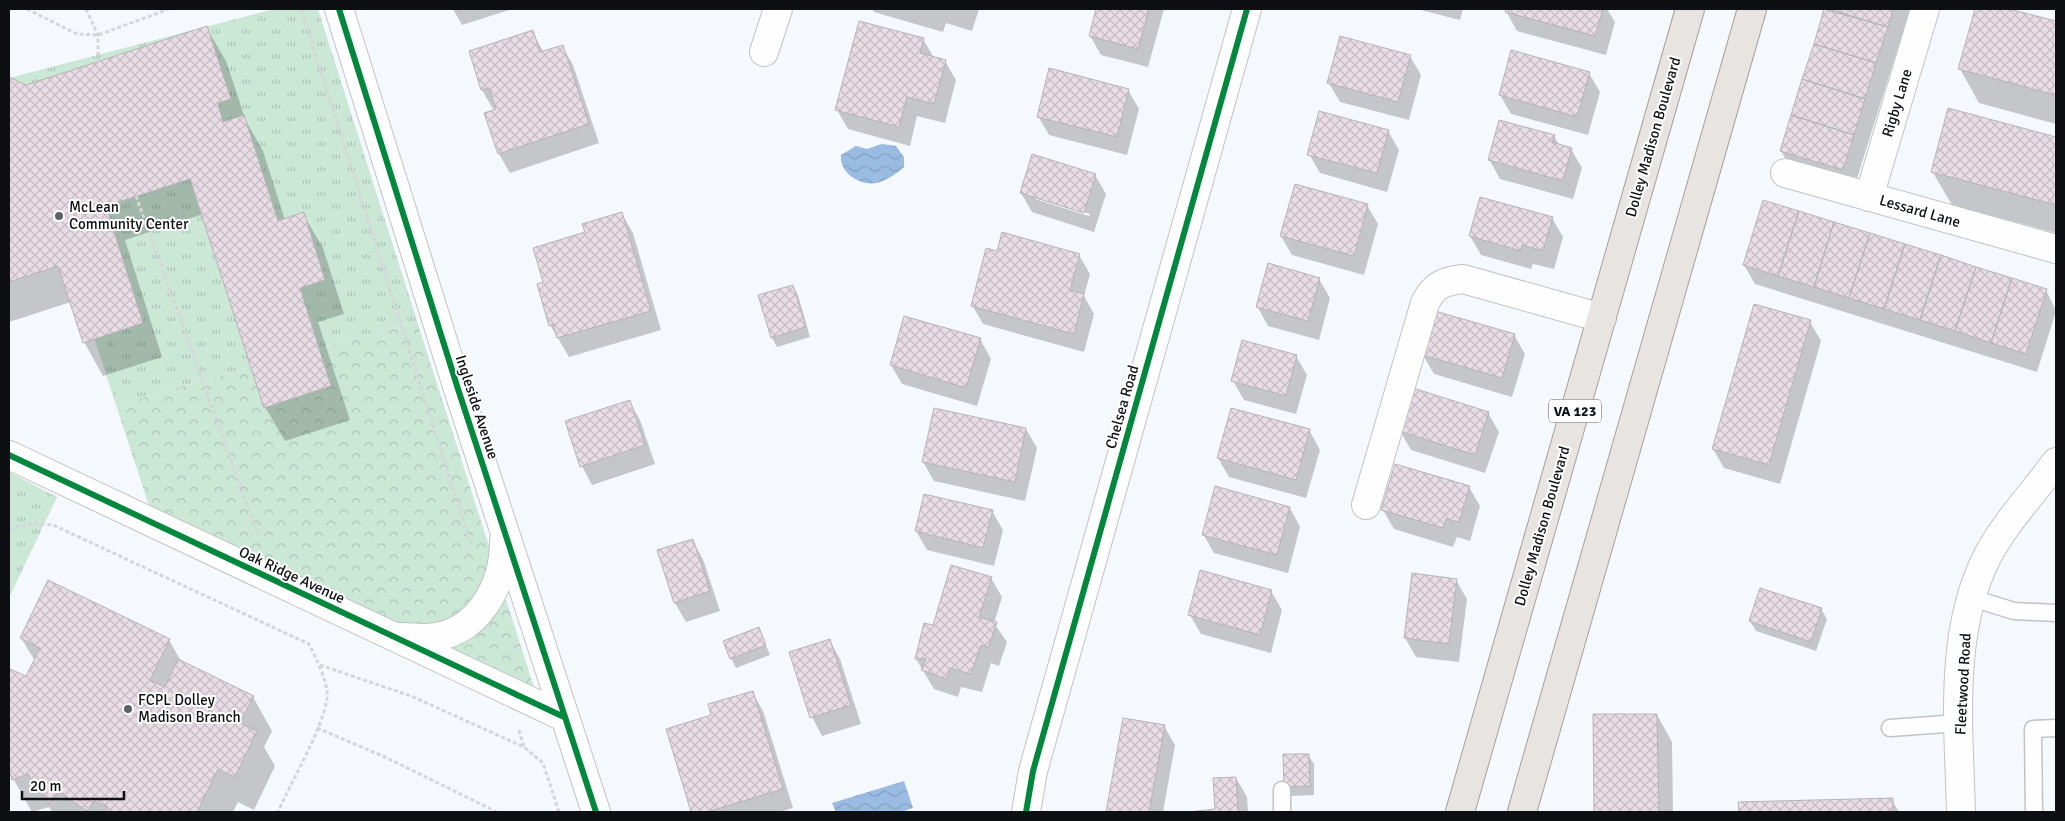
<svg xmlns="http://www.w3.org/2000/svg" width="2065" height="821" viewBox="0 0 2065 821" font-family="Signika,sans-serif">
<defs>
<pattern id="forest-crowns" width="20" height="18" patternUnits="userSpaceOnUse" patternTransform="scale(1.25)"><rect width="20" height="18" fill="#cbe7d6"/><path d="M2 6a3 3 0 1 1 6 0M12 15a3 3 0 1 1 6 0" fill="none" stroke="#adc5b7"/></pattern>
<pattern id="park-tufts" width="24" height="20" patternUnits="userSpaceOnUse" patternTransform="scale(1.25)"><rect width="24" height="20" fill="#cbe7d6"/><path d="M3 7l-1-3M5 7V3M7 7l1-3M15 17l-1-3M17 17v-4M19 17l1-3" fill="none" stroke="#adc5b7"/></pattern>
<pattern id="water-waves" width="16" height="10" patternUnits="userSpaceOnUse" patternTransform="scale(1.25)"><rect width="16" height="10" fill="#9abce2"/><path d="M0 5q4-4 8 0t8 0" fill="none" stroke="#84a0c1"/></pattern>
<pattern id="building-cross-hatch" width="8" height="8" patternUnits="userSpaceOnUse" patternTransform="scale(1.25)"><rect width="8" height="8" fill="#e9dce4"/><path d="M0 0l8 8M0 8l8-8" fill="none" stroke="#c7bcc3"/></pattern>
</defs>
<rect width="100%" height="100%" fill="#f5f8fc"/>
<path fill="url(#forest-crowns)" d="M417 321 540 706 149 506 116 405Z"/>
<path fill="url(#park-tufts)" d="M274 9H318L417 321 116 405 9 78Z
M9 472 57 497 9 598Z"/>
<path fill="url(#water-waves)" d="M882 144 896 146 904 157V167C897 173 889 179 880 182 863 188 839 174 841 155L856 146 867 149Z
M904 781 913 808 901 812H836L832 803Z"/>
<path fill="#0003" fill-rule="evenodd" d="M453 9H512L462 25Z
M873 9H979L972 31 946 23 943 32 874 12Z
M1097 9H1164L1148 67 1101 55 1090 36Z
M1417 9H1463L1460 20Z
M1507 9H1607L1615 22 1606 55 1517 31 1506 11Z
M1826 9H1910L1854 188 1792 170 1781 151Z
M1976 9H2004L2056 23V124L1979 103 1960 69Z
M206 27 226 61 246 121 263 151 285 220 303 214 323 248 344 314 318 322 350 420 285 441 265 407 203 214 125 240 162 357 103 376 84 342 71 302 9 322V78L26 86Z
M532 31 544 53 562 46 573 65 599 143 510 173 499 154 486 114 501 109 500 107 493 109 482 90 470 52Z
M923 39 934 58 945 61 956 80 945 123 917 116 910 146 848 129 837 110Z
M1410 56 1421 75 1409 120 1340 102 1329 83Z
M1589 73 1600 92 1588 135 1511 114 1500 95Z
M1128 90 1139 109 1127 155 1049 135 1038 116Z
M1949 109 2056 138V233L1952 205 1932 171Z
M1388 131 1399 150 1387 192 1320 173 1309 154Z
M1554 136 1559 145 1571 149 1582 168 1573 199 1500 179 1489 159Z
M1095 175 1106 194 1094 232 1032 212 1021 193ZM1035 197 1090 214 1089 216 1035 199Z
M1367 205 1378 224 1364 275 1292 255 1281 236Z
M622 214 633 233 661 330 569 357 550 325 545 283 586 233Z
M1552 218 1563 237 1554 269 1533 264 1531 269 1481 255 1470 236Z
M998 252 1079 255 1090 274 1084 296 1094 314 1084 352 983 324 972 305Z
M1744 265 2046 290 2056 311 2037 372 1755 284Z
M1319 279 1330 298 1319 340 1268 326 1257 306Z
M793 286 798 295 810 337 777 347 772 338 760 296Z
M1810 322 1821 341 1780 484 1724 468 1713 449Z
M1514 335 1525 354 1512 397 1434 374 1423 355Z
M980 339 991 359 977 406 902 384 891 365Z
M1296 356 1307 375 1296 414 1244 400 1233 381Z
M629 401 640 420 655 464 592 485 582 466Z
M1488 413 1499 432 1485 473 1411 450 1400 431Z
M1026 429 1037 448 1025 501 934 481 923 462Z
M1309 430 1320 450 1306 498 1229 477 1218 458Z
M1469 487 1480 506 1470 541 1457 537 1453 547 1394 529 1383 510Z
M1290 508 1300 527 1288 573 1214 553 1203 534Z
M992 511 1003 530 994 566 927 550 916 531Z
M692 540 703 559 720 611 686 622 675 603Z
M991 578 1002 597 994 623 1007 642 999 666 991 663 982 692 961 687 958 697 934 689 916 659 925 624 934 626Z
M1456 580 1467 599 1459 662 1416 657 1405 638Z
M1271 591 1282 610 1271 653 1201 634 1190 615Z
M1821 609 1827 619 1816 651 1756 631 1750 621Z
M759 629 770 655 736 668 731 658Z
M21 638 169 640 182 663 253 697 272 731 264 747 275 766 254 810 238 802 233 812H52L49 807 32 812 14 780 9 764V677L11 671 27 678 35 661Z
M829 640 840 659 861 724 822 736 812 717Z
M752 692 763 711 793 808 779 812H693L667 730 712 716Z
M1657 715 1672 742 1673 812H1595L1594 716Z
M1124 719 1164 726 1175 745 1163 812H1108Z
M1308 755 1314 764V795L1291 796 1285 786Z
M1236 778 1247 797 1248 812H1190L1216 811Z
M1892 800 1899 812H1740V803Z"/>
<path fill="url(#building-cross-hatch)" stroke="#b5b4b7" d="M1096 9H1149L1138 49 1089 36Z
M1506 9H1603L1595 36 1505 12Z
M1824 9 1888 27 1876 63 1814 44Z
M1828 9H1893L1888 27Z
M1975 9H2009L2056 21V95L1958 69Z
M859 21 924 38 920 53 946 60 934 104 907 97 899 127 835 110Z
M207 26 231 99 218 103 223 122 244 115 278 221 304 212 325 280 300 288 331 386 264 408 190 179 106 206 143 323 83 343 58 266 9 282V77L26 85Z
M533 30 540 52 563 45 589 124 498 154 484 113 496 109 489 88 481 90 469 51Z
M1340 36 1411 55 1398 102 1327 83Z
M1814 44 1876 63 1865 99 1802 79Z
M1511 50 1590 72 1577 117 1499 95Z
M1049 68 1129 89 1117 137 1037 117Z
M1802 79 1865 99 1854 135 1791 115Z
M1948 108 2056 137V205L1931 172Z
M1319 111 1389 130 1377 173 1307 155Z
M1791 115 1854 135 1843 170 1780 151Z
M1499 120 1555 135 1552 142 1572 148 1563 181 1488 160Z
M1032 154 1096 174 1084 213 1020 193Z
M1295 184 1368 204 1354 256 1280 236Z
M1480 197 1553 217 1543 251 1522 245 1521 251 1469 236Z
M1763 200 1799 211 1778 276 1743 265Z
M1799 211 1834 222 1814 287 1778 276Z
M622 212 651 311 557 338 553 324 549 326 537 284 543 282 533 248 585 232 582 224Z
M1834 222 1870 233 1849 298 1814 287Z
M1002 232 1080 254 1070 290 1084 294 1074 334 971 306 986 248 997 251Z
M1870 233 1905 244 1884 309 1849 298Z
M1905 244 1941 255 1920 320 1884 309Z
M1941 255 1976 267 1955 331 1920 320Z
M1268 263 1320 278 1308 321 1256 307Z
M1976 267 2012 278 1991 343 1955 331Z
M2012 278 2047 289 2026 354 1991 343Z
M793 285 806 327 771 338 758 295Z
M1754 304 1811 320 1769 465 1712 449Z
M1435 311 1515 334 1502 378 1422 355Z
M904 316 981 338 966 388 890 365Z
M1242 340 1297 355 1286 396 1231 381Z
M1413 388 1489 412 1475 455 1399 431Z
M630 400 645 445 580 467 565 421Z
M934 408 1026 428 1015 482 922 462Z
M1231 408 1310 429 1296 480 1217 458Z
M1395 464 1470 486 1459 522 1446 519 1443 528 1381 510Z
M1215 486 1290 507 1277 555 1202 535Z
M924 494 993 510 983 548 915 531Z
M693 539 710 591 674 603 657 550Z
M951 565 992 577 979 617 997 622 988 648 981 645 971 674 950 668 947 679 921 670 926 659H915L924 623 933 625Z
M1200 570 1272 590 1260 635 1188 615Z
M1412 573 1457 579 1449 644 1404 638Z
M48 580 170 639 150 680 165 687 178 659 254 696 240 723 257 731 235 777 218 769 197 812H105L108 807 94 801 87 811 59 792 49 804 28 774 12 780 9 770V673L10 669 26 676 40 648 20 638Z
M1760 588 1822 608 1811 642 1749 621Z
M759 627 766 645 730 659 723 641Z
M830 639 851 705 810 718 789 652Z
M753 691 783 789 707 812H691L666 729 711 715 708 704Z
M1593 714H1657L1659 812H1594Z
M1123 718 1165 725 1149 812H1106Z
M1283 754H1309L1310 786 1284 787Z
M1236 777 1238 812H1188L1215 809 1213 778Z
M1893 798V812H1739L1738 802Z"/>
<g fill="none" stroke-linecap="round" stroke-linejoin="round">
<g stroke="#c0c3c6" stroke-width="19">
<path id="service" d="M1972 598 2014 611 2056 613
M1890 728 1959 723
M1282 790V812
M2034 812 2033 729 2056 728"/>
</g>
<g stroke="#c0c3c6" stroke-width="30">
<path id="minor" d="M339 9 458 389 596 812
M764 52 778 9
M1785 173 2056 249
M1869 197 1925 9
M9 455 564 717
M1366 505 1425 303C1434 285 1444 281 1463 279L1602 318
M400 637C409 637 418 638 427 638 478 635 504 586 504 541
M1026 812 1033 771 1247 9
M1961 812C1959 729 1948 634 1987 557 2005 522 2033 494 2056 462"/>
</g>
<g stroke="#a7a19c" stroke-width="30">
<path id="primary" d="M1460 812 1690 9
M1522 812 1752 9"/>
</g>
<path stroke="#d5d6d7" stroke-width="3" stroke-dasharray="4 2.5" stroke-linecap="butt" d="M27 9 77 34 98 35 169 9
M86 9 98 35V62
M301 9 471 545
M136 196 258 535
M9 529 34 523 53 525 309 644C316 658 329 683 327 699 322 730 291 782 278 812
M320 665 411 696 524 747 543 763 559 812
M317 728 385 757 497 812
M519 730 524 747"/>
<use href="#service" stroke="#fefeff" stroke-width="16"/>
<use href="#minor" stroke="#fefeff" stroke-width="28"/>
<use href="#primary" stroke="#e8e4e2" stroke-width="28"/>
<g stroke="#fff" stroke-width="9">
<path id="cycleway" d="M339 9 458 389 596 812
M9 455 564 717
M1026 812 1033 771 1247 9"/>
</g>
<use href="#cycleway" stroke="#00873e" stroke-width="6"/>
</g>
<g fill="#5e6164" stroke="#fff" stroke-width="2">
<circle cx="59" cy="216" r="5"/>
<circle cx="128" cy="709" r="5"/>
</g>
<g text-anchor="middle" stroke-width="4" stroke-linejoin="round" paint-order="stroke">
<rect fill="#fff" stroke="#565759" stroke-width="1" x="1549" y="399.5" width="52" height="23" rx="4"/>
<g font-size="14" font-weight="bold" fill="#0d0f12">
<text x="1575" y="416">VA 123</text>
</g>
<g font-size="15" fill="#0d0f12" stroke="#fff">
<text transform="translate(1897 103) rotate(-73)" y="5">Rigby Lane</text>
<text transform="translate(1653 137) rotate(-74)" y="5">Dolley Madison Boulevard</text>
<text transform="translate(1920 211) rotate(16)" y="5">Lessard Lane</text>
<text transform="translate(477 407) rotate(72)" y="5">Ingleside Avenue</text>
<text transform="translate(1122 407) rotate(-74)" y="5">Chelsea Road</text>
<text transform="translate(1542 526) rotate(-74)" y="5">Dolley Madison Boulevard</text>
<text transform="translate(292 575) rotate(25)" y="5">Oak Ridge Avenue</text>
<text transform="translate(1963 684) rotate(-87)" y="5">Fleetwood Road</text>
</g>
<g font-size="15" fill="#0d0f12" stroke="#fff" text-anchor="start">
<text x="69" y="212">McLean<tspan x="69" dy="17">Community Center</tspan></text>
<text x="138" y="705">FCPL Dolley<tspan x="138" dy="17">Madison Branch</tspan></text>
</g>
</g>
<rect width="2065" height="821" fill="none" stroke="#0d0f12" stroke-width="20"/>
<path d="M22 791v8h102v-8" fill="none" stroke="#0d0f12" stroke-width="2.5"/>
<text x="30" y="791" font-size="15" fill="#0d0f12" stroke="#ffffff" stroke-width="4" paint-order="stroke">20 m</text>
</svg>
